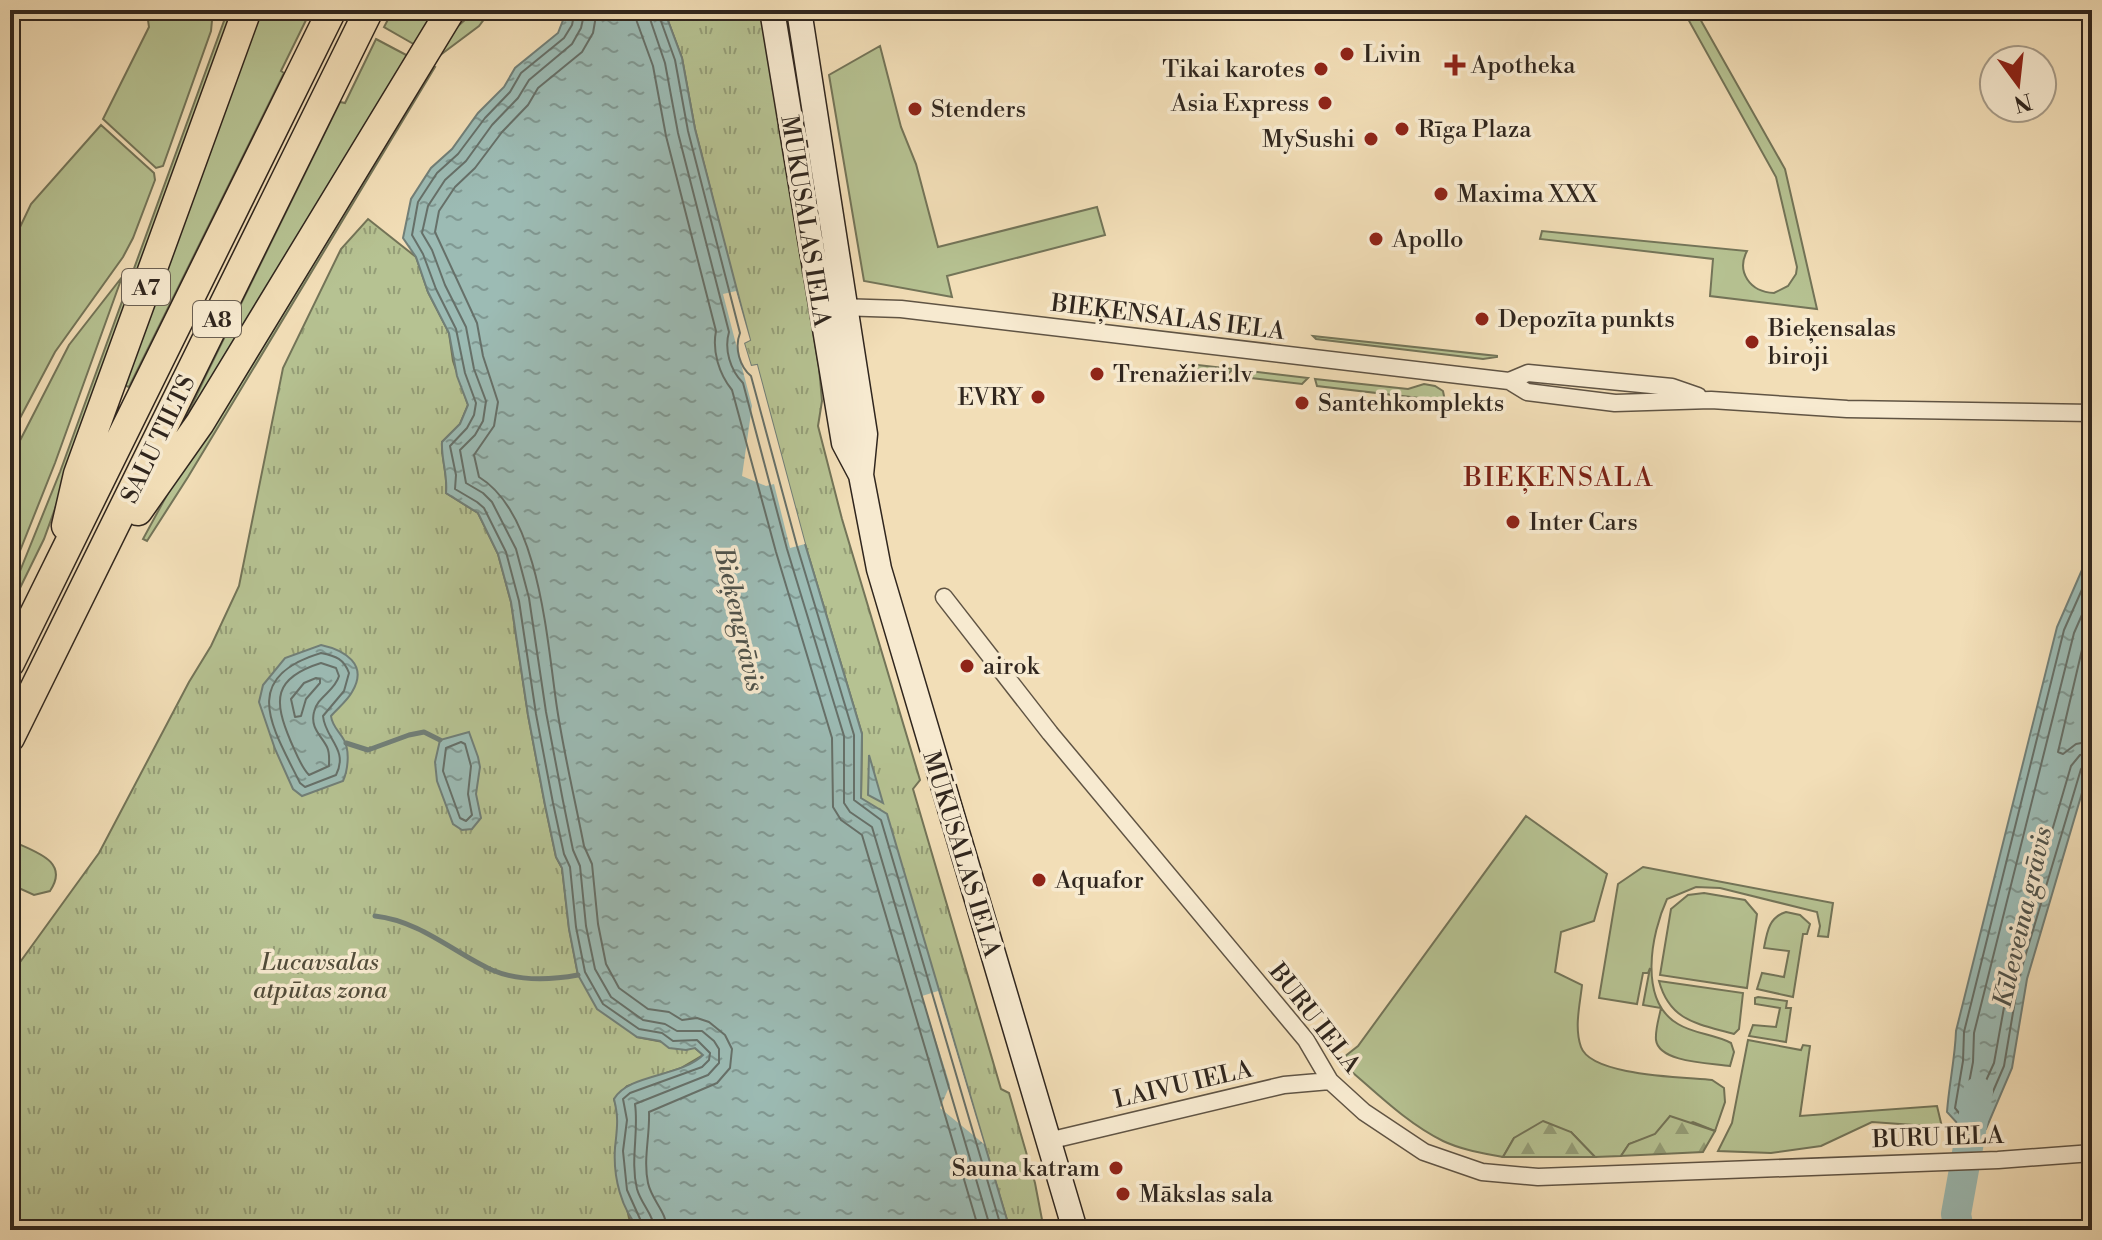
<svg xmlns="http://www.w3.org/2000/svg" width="2102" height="1240" viewBox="0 0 2102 1240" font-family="'Libre Bodoni',serif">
<defs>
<pattern id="forest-firs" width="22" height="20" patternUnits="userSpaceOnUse" patternTransform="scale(2)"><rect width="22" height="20" fill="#b6c292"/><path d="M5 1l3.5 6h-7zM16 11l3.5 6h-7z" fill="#949d77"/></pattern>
<pattern id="park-tufts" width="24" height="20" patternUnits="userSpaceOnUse" patternTransform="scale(2)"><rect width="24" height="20" fill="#b6c292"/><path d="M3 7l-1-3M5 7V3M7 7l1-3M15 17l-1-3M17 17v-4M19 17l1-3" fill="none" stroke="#949d77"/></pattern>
<pattern id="water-ripples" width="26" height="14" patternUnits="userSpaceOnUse" patternTransform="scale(2)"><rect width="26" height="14" fill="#9cbbb4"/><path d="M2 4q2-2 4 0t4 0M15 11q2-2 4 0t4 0" fill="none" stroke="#809892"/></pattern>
</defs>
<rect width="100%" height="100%" fill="#f2deb7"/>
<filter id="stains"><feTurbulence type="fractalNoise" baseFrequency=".0025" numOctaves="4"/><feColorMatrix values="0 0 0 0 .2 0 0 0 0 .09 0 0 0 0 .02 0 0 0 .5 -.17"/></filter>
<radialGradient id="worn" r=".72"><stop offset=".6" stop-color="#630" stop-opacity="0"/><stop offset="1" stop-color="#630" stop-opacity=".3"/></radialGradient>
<path fill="#b6c292" stroke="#737458" stroke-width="2" d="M138 10H213L211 31 163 166 156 168 103 119 149 27 148 20Z
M228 10H236L44 539 19 590 16 581 60 472Z
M259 10H311L281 71 284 73 129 387 120 384Z
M393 10H439L417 46 384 27Z
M476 10H491L479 26 439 56 448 35Z
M1686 10H1695L1785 169 1817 309 1710 296 1713 259 1540 239 1542 231 1747 251C1736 272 1750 292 1774 293L1788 286 1796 274 1797 267 1776 177 1688 19Z
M376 39 410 57 194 416 188 413 208 371 340 102 345 103Z
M880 46 901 127 916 164 938 247 1097 207 1105 235 947 276 952 297 864 281 829 75Z
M428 64 435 67 188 477 147 541 143 539 174 482Z
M101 125 154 173 155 180 133 238 123 257 55 352 10 437V248L31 204Z
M122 277 55 463 10 576V460L69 345Z
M1313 336 1497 356V357L1483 359 1316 339Z
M1180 363 1233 369 1228 374 1182 369Z
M1241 370 1308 378 1302 384 1243 377Z
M1315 379 1408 389 1424 384 1435 386 1443 391 1445 401 1317 386Z
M1526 816 1607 874 1594 921 1561 932 1555 972 1582 985C1580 1005 1574 1027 1581 1047 1591 1076 1684 1077 1712 1080L1724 1088 1725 1102 1715 1131 1693 1122 1629 1144 1621 1156 1595 1157 1571 1132 1514 1138 1503 1157C1483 1153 1462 1150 1443 1141 1404 1122 1372 1088 1339 1061L1358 1046Z
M10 840C32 851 71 860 50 891L34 895 10 884Z
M1643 867 1833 903 1828 937 1818 936 1820 926 1817 912 1720 888 1696 887 1667 899C1651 934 1638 1001 1678 1024 1694 1034 1714 1034 1731 1043L1734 1052 1730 1066C1712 1063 1659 1063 1656 1040 1655 1030 1659 1018 1661 1008L1643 1005 1650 968 1648 973H1643L1637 1004 1599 998 1618 884Z
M1704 893 1745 900 1757 914 1747 988 1660 975 1671 909 1688 895Z
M1786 912 1800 915 1810 924 1807 934H1803L1793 997 1757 989 1762 973 1784 977 1789 951 1764 948C1767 932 1769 917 1786 912Z
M1659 981 1743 993 1739 1029 1734 1034C1699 1024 1670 1022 1659 981Z
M1758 997 1787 1001 1786 1008H1791L1786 1042 1749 1036 1753 1025 1776 1027 1780 1008 1755 1004V998Z
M1748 1040 1801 1050 1803 1045 1810 1046 1800 1116 1937 1106 1942 1127 1872 1122 1821 1146 1771 1153 1718 1151 1732 1123Z"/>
<path fill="url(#forest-firs)" stroke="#737458" stroke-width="2" d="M1670 1116 1715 1131 1703 1152 1621 1156 1629 1144 1655 1134Z
M1543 1121 1571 1132 1595 1157H1503L1514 1138Z"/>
<path fill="url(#park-tufts)" stroke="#737458" stroke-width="2" d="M664 10H760L819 367 822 401 818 426 842 519 920 780 913 789 1001 1089 1009 1093 1035 1183 1044 1230H1010L984 1144 861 798 862 734 805 544 742 476 736 290 695 129 682 58Z
M368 219 416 257 428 292 449 333 453 361 468 405 460 424 442 442C441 459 448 475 446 493L478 513 498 554 511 602 528 715 545 805 556 857 562 868 569 928 578 975 637 1037 695 1048 703 1055 681 1068 627 1086 614 1099 620 1120 615 1151 629 1218 640 1230H10V976L99 853 189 682 211 646 239 586 283 368 341 249Z"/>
<path fill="url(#water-ripples)" stroke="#717f78" stroke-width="2" d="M567 10H664L682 58 695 129 750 340 744 343 751 366 757 365 805 544 862 734 861 798 887 814 1010 1230H640C621 1209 613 1177 615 1148 617 1128 619 1119 614 1099 628 1074 681 1077 703 1055L695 1048 686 1050 669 1048 660 1041 637 1037 597 1009 578 975 569 929 562 868 556 857 545 805 528 715 511 602 498 554 478 513 446 493C448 475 441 459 442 442L460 424 468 405 457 376 449 333 428 292 416 257 403 238 411 199 431 168 452 149 478 113 504 87 515 68 558 33Z
M2092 547V759L2027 979 2012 1068 1986 1129 1980 1134 1958 1131 1959 1125 1947 1112C1949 1084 1955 1059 1956 1031L2057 627Z
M321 645C344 650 369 664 352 692 347 701 338 708 331 716 332 726 339 731 344 740 350 751 348 770 343 781L302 796 293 789 275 749 259 702 263 685 285 658Z
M469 732 478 757 480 767 476 794 481 818 472 829 462 830 453 824 437 781 435 762 440 740Z
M869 755 883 803 868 795Z
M1943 1212 1965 1215 1972 1230H1943Z"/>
<path fill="#f2deb7" d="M736 291 750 340 744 343 751 366 757 365 805 544 790 548 774 484 766 486 742 476 752 406 723 294Z
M938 991 971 1101 984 1144 940 1108 950 1085 922 996Z"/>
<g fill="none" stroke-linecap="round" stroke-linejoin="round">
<path stroke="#667069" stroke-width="2" d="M575 10 572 25 564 38 521 73 510 92 485 118 458 154 437 173 418 202 412 235 423 254 436 289 456 329 465 373 476 403 474 415 467 428 450 446 456 475 455 489 477 502 484 508 506 552 519 601 536 714 553 803 564 854 570 867 576 927 585 972 603 1004 639 1029 662 1033 673 1041 697 1040 710 1053 709 1060 702 1067 630 1093 623 1099 627 1120 623 1151 627 1190 645 1230
M585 10 581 28 572 44 529 80 518 98 492 125 466 161 445 180 428 206 422 233 432 250 445 285 466 327 474 369 486 401 483 421 475 435 460 450 466 483 483 493 492 502 516 549 529 598 546 712 563 801 573 850 580 866 586 926 595 969 611 997 643 1020 665 1024 677 1031H702L714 1041 719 1049V1063L708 1075 635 1104C639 1132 630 1160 637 1189 641 1204 654 1215 655 1230
M597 10 593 33 582 52 538 88 528 105 502 132 475 168 455 187 439 211 435 232 477 323 483 356 498 402 494 426 474 455 479 477C540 514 547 642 557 708 564 754 575 800 584 846L592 864 598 924 606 964 619 988 648 1009 669 1012 682 1020 697 1018 709 1022 725 1035 732 1049 730 1068 717 1083 649 1112C650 1136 643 1159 648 1183 652 1201 667 1212 667 1230
M635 10 637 22 653 66 666 136 716 331C712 351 719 374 732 390L776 552 832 738 833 807 841 820 862 835 979 1230
M647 10 665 63 678 133 729 332C724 349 730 370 743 383L787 549 844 736V803L850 812 872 827 991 1230
M657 10 675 60 688 131 740 333C734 348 740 367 751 376L797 546 854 735V800L881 820 1002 1230
M2092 567 2064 630 1964 1032 1963 1061 1955 1108 1968 1124H1979L2004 1066 2019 977 2081 769 2085 764 2092 763
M2092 592 2074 633 1974 1033 1973 1062 1965 1104 1969 1109 1974 1107 1994 1063 2010 974 2071 766 2080 755 2092 753
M2092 621 2085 637 2058 752 2063 754 2076 744 2092 741
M321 653C336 656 344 659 349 673L344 691 323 716C325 739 349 749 336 775L305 787 300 783C273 728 238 678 321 653Z
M321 663 336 668 339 676C335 691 317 697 314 712 310 728 321 735 327 747 330 753 329 760 329 766L309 775C301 767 296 753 291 742 273 700 273 678 321 663Z
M316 678 320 679V683L306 699 301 716 295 717 291 699 304 683Z
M461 742 465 744 471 766 468 794 472 815 466 821 460 818 443 771 446 748Z"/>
<path stroke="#717f78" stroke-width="5" d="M346 743 368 750 409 735 424 732 440 740
M375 916C420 921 453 952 492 970 518 981 551 980 578 975"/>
<path stroke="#9cbbb4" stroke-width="30" d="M1959 1230 1956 1214 1978 1092"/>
<g stroke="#605444" stroke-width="19">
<path id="minor" d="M838 307 901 309 1509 381 1527 392 1615 403 1711 400 1847 409 2092 413
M1509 381 1528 373 1672 387 1698 396
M944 597 1050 733 1306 1040 1330 1081 1364 1112 1424 1152 1482 1172 1538 1177 1998 1160 2092 1153
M1048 1141 1284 1085 1330 1081"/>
</g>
<g stroke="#30261e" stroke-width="27">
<path id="secondary" d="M772 10 844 443 861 475
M799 10 865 434 861 475 879 569 1075 1230"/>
</g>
<g stroke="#30261e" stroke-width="31">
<path id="trunk" d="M138 511 200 423 451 10
M66 526 78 474 247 10
M10 663 332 10
M10 738 369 10"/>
</g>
<use href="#minor" stroke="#f7ead0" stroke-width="16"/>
<use href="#secondary" stroke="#f7ead0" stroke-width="24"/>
<use href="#trunk" stroke="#f2deb7" stroke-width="28"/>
</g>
<g fill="#8f2418" stroke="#f7ead0" stroke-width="3">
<circle cx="1347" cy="54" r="8"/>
<path d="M1451 53h8v8h8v8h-8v8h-8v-8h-8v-8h8z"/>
<circle cx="1321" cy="69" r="8"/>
<circle cx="1325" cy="103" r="8"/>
<circle cx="915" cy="109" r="8"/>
<circle cx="1402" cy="129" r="8"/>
<circle cx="1371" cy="139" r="8"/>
<circle cx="1441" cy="194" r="8"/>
<circle cx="1376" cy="239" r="8"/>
<circle cx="1482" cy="319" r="8"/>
<circle cx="1752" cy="342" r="8"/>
<circle cx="1097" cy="374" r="8"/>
<circle cx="1038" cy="397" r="8"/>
<circle cx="1302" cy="403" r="8"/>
<circle cx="1513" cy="522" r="8"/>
<circle cx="967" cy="666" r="8"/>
<circle cx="1039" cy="880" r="8"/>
<circle cx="1116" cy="1168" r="8"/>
<circle cx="1123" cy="1194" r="8"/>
</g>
<g text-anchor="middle" stroke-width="7" stroke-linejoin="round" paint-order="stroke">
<g fill="#f7ead0" stroke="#6c6153" stroke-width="2">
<rect x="122" y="269" width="48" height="36" rx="6"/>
<rect x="193" y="301" width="48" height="36" rx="6"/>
</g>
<g font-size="22" font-weight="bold" fill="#30261e">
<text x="146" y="295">A7</text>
<text x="217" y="327">A8</text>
</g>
<g font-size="24" fill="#30261e" stroke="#f7ead0" text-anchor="start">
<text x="1363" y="62">Livin</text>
<text x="1471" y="73">Apotheka</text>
<text x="1305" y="77" text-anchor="end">Tikai karotes</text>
<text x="1309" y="111" text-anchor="end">Asia Express</text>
<text x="931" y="117">Stenders</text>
<text x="1418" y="137">Rīga Plaza</text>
<text x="1355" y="147" text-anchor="end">MySushi</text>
<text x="1457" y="202">Maxima XXX</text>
<text x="1392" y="247">Apollo</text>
<text x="1498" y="327">Depozīta punkts</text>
<text x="1768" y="336">Bieķensalas<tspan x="1768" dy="28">biroji</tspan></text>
<text x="1113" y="382">Trenažieri.lv</text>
<text x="1022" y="405" text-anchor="end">EVRY</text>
<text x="1318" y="411">Santehkomplekts</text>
<text x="1529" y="530">Inter Cars</text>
<text x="983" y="674">airok</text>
<text x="1055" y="888">Aquafor</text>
<text x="1100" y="1176" text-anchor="end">Sauna katram</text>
<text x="1139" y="1202">Mākslas sala</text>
</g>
<g font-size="24" fill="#30261e" stroke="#f7ead0">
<text transform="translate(806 221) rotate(81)" y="8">MŪKUSALAS IELA</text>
<text transform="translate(1168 317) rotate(7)" y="8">BIEĶENSALAS IELA</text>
<text transform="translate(158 439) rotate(-64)" y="8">SALU TILTS</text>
<text transform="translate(962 854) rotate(73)" y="8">MŪKUSALAS IELA</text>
<text transform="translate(1315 1018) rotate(52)" y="8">BURU IELA</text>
<text transform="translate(1183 1084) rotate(-13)" y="8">LAIVU IELA</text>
<text transform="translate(1938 1137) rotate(-2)" y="8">BURU IELA</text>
</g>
<g font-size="24" font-style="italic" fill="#524d3b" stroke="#f7ead0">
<text x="320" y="970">Lucavsalas<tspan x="320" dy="28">atpūtas zona</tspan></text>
</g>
<g font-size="26" letter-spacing="2" fill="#7a1f14" stroke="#f7ead0">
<text x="1559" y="486">BIEĶENSALA</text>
</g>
<g font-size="26" font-style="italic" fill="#50534b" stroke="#f7ead0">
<text transform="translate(740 619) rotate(77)" y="9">Bieķengrāvis</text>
<text transform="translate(2022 917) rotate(-77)" y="9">Kīleveina grāvis</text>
</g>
</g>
<rect width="2102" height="1240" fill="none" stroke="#f2deb7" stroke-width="40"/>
<rect x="12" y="12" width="2078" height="1216" fill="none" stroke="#30261e" stroke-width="4"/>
<rect x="20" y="20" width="2062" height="1200" fill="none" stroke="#30261e" stroke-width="2"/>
<g transform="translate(2018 84) rotate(165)"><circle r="38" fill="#f7ead0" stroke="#a79c89" stroke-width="2"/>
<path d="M0-6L14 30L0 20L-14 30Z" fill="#8f2418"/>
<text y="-12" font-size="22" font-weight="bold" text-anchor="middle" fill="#30261e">N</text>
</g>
<rect width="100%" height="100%" filter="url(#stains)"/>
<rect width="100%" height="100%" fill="url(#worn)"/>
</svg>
